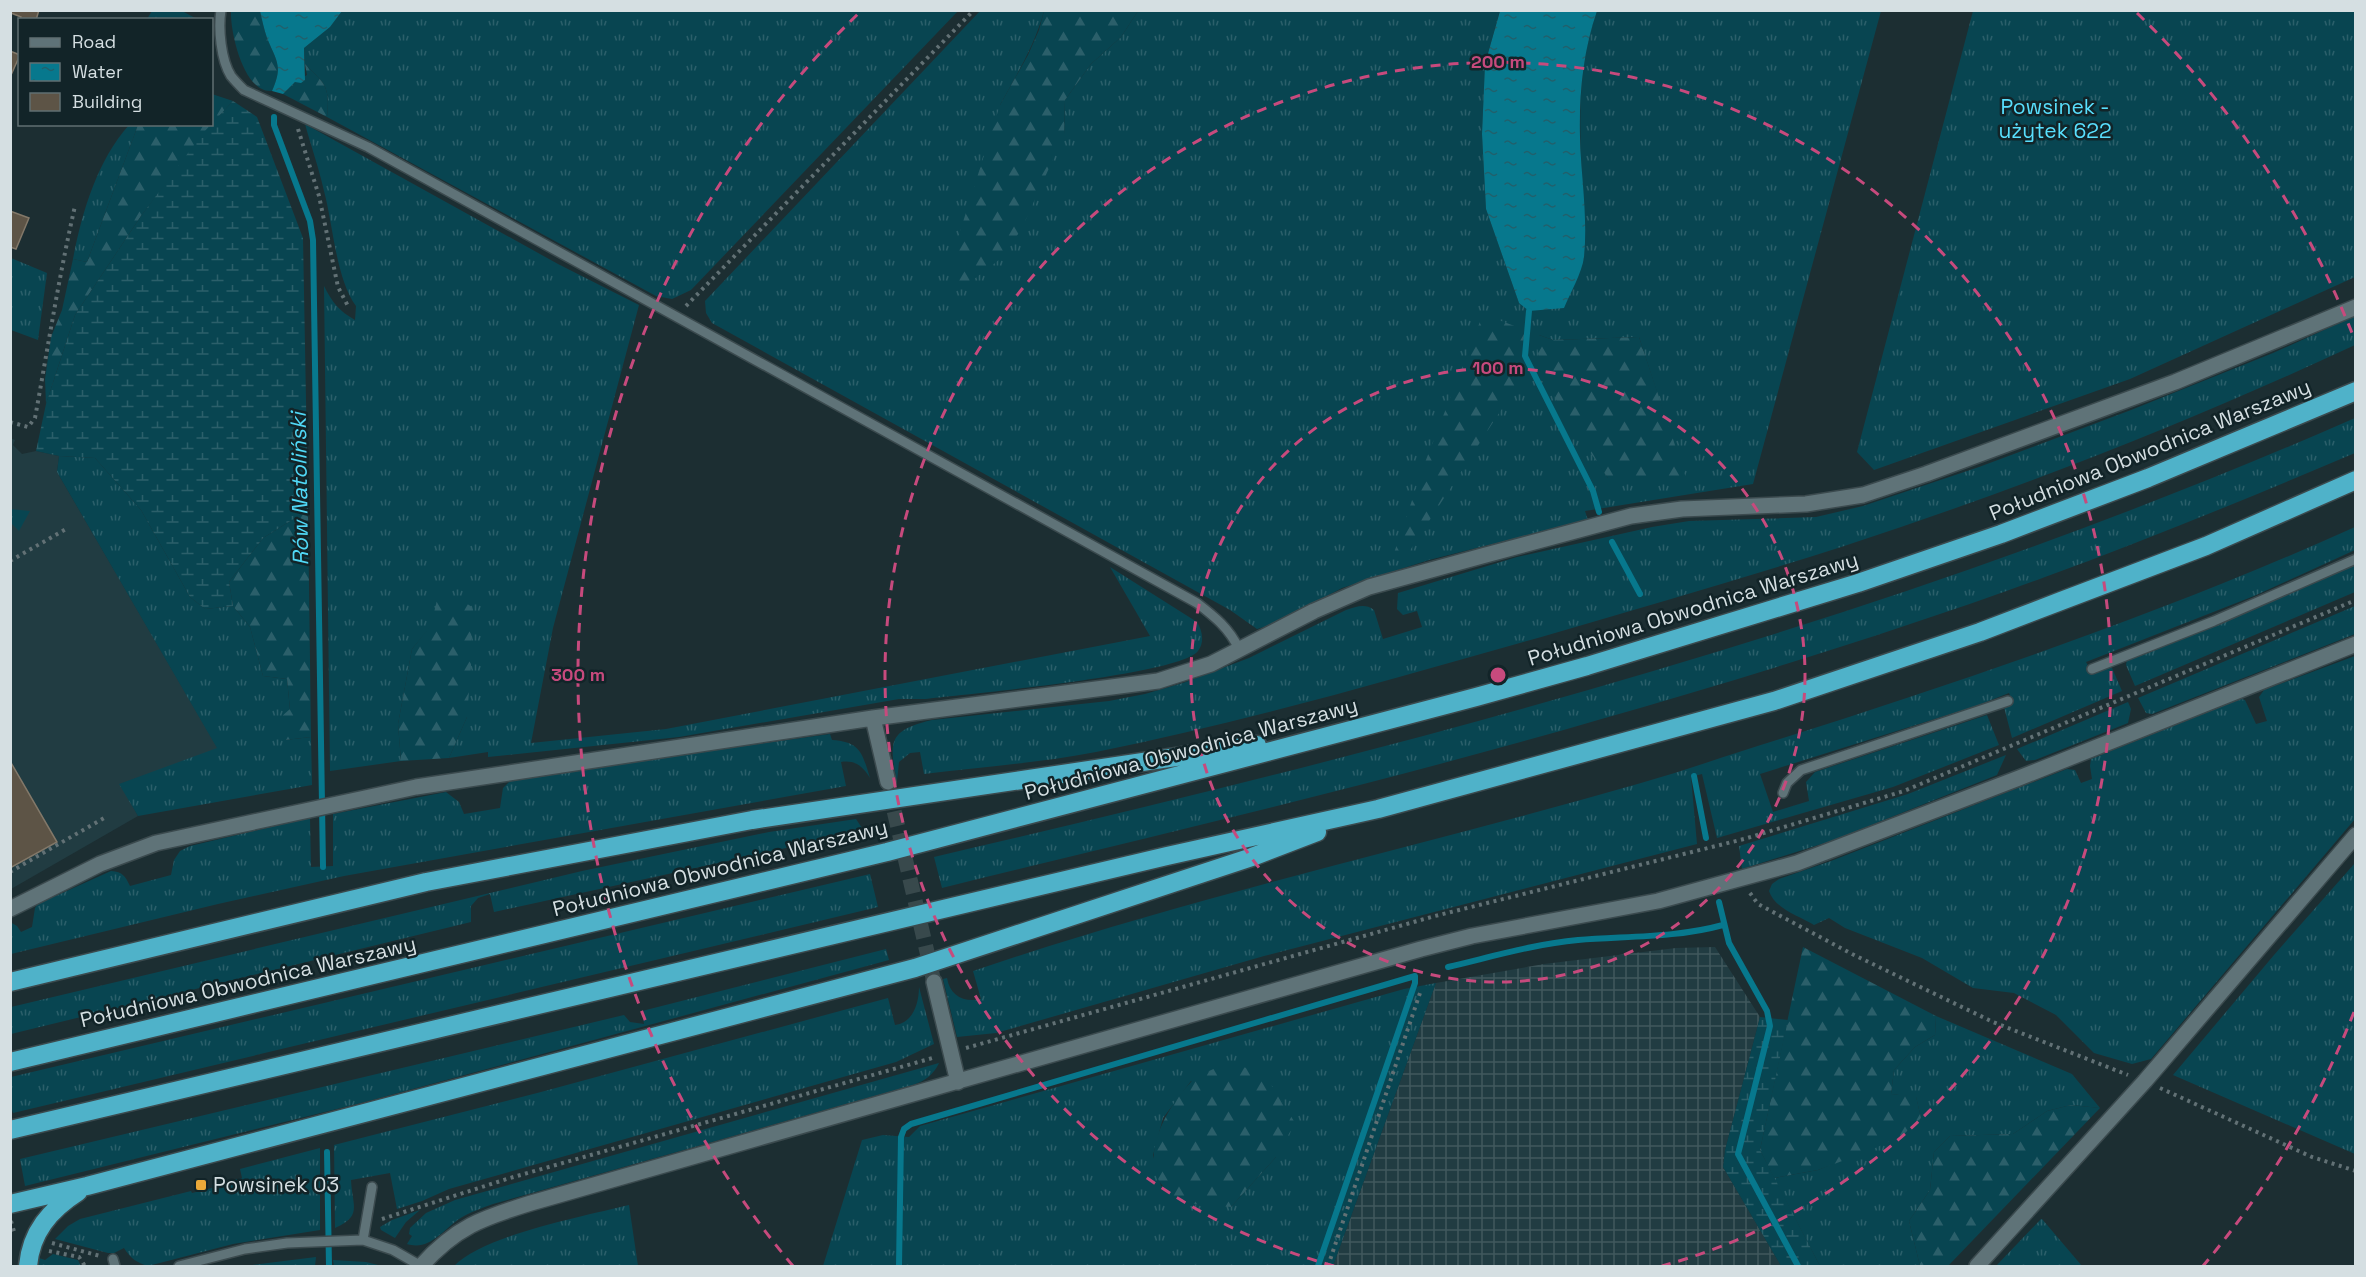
<svg xmlns="http://www.w3.org/2000/svg" width="2366" height="1277" viewBox="0 0 2366 1277" font-family="'Space Grotesk',sans-serif">
<defs>
<pattern id="industrial-grid" width="8" height="8" patternUnits="userSpaceOnUse" patternTransform="scale(1.5)"><rect width="8" height="8" fill="#213c42"/><path d="M0 4h8M4 0v8" fill="none" stroke="#40585d"/></pattern>
<pattern id="grass-tufts" width="24" height="20" patternUnits="userSpaceOnUse" patternTransform="scale(1.5)"><rect width="24" height="20" fill="#084551"/><path d="M3 7l-1-3M5 7V3M7 7l1-3M15 17l-1-3M17 17v-4M19 17l1-3" fill="none" stroke="#2b5f6a"/></pattern>
<pattern id="forest-firs" width="22" height="20" patternUnits="userSpaceOnUse" patternTransform="scale(1.5)"><rect width="22" height="20" fill="#084551"/><path d="M5 1l3.5 6h-7zM16 11l3.5 6h-7z" fill="#2b5f6a"/></pattern>
<pattern id="wetland-marsh" width="20" height="14" patternUnits="userSpaceOnUse" patternTransform="scale(1.5)"><rect width="20" height="14" fill="#084551"/><path d="M1 5h8M5 5V1M11 12h8M15 12V8" fill="none" stroke="#2b5f6a"/></pattern>
<pattern id="water-ripples" width="26" height="14" patternUnits="userSpaceOnUse" patternTransform="scale(1.5)"><rect width="26" height="14" fill="#07788d"/><path d="M2 4q2-2 4 0t4 0M15 11q2-2 4 0t4 0" fill="none" stroke="#21606c"/></pattern>
</defs>
<rect width="100%" height="100%" fill="#1c2e32"/>
<path fill="#213c42" d="M10 438 15 440 13 445 22 454 36 451 59 456 57 472 218 749 120 784 138 816 11 889Z"/>
<path fill="url(#industrial-grid)" d="M1715 947 1760 1017 1725 1150 1723 1167 1781 1266H1333L1436 983 1544 964 1676 948Z"/>
<path fill="url(#grass-tufts)" fill-rule="evenodd" d="M1500 10 1485 64 1482 134 1486 209 1519 303 1584 259C1586 176 1568 91 1597 11H1881L1753 484 1585 511 1588 520 1429 560 1385 574 1342 588 1271 625 1257 629 1230 610 712 323 706 313 705 301 980 11H1044C1035 45 1017 74 1000 105L1064 135 1065 100 1091 64 1121 37 1138 11ZM1539 335 1553 340 1639 337 1685 478H1608L1563 410 1543 370Z
M342 11H958L691 290 672 299 656 296 327 117C330 86 326 85 305 64L304 48 330 27Z
M1973 11H2355V277L2130 379 1874 470 1857 452Z
M305 124 558 264 639 305 553 628 531 743 666 729 1150 636 1110 567 1197 622C1202 630 1205 642 1198 651 1179 675 966 694 925 699H899L679 737 488 757V752L449 758 467 717 431 626 412 649 398 724 401 761 330 771 324 286C332 302 339 311 355 320L356 306C336 279 333 224 324 191 319 168 311 146 305 124Z
M129 125H138L87 262 73 259C82 212 97 161 129 125Z
M11 258 47 273 38 340 11 330Z
M2355 316V345C2209 413 2054 475 1901 527 1787 566 1671 599 1555 633 1403 676 1250 721 1096 752 1039 763 980 767 924 774L920 752 910 753 899 762 897 781C888 740 890 730 932 720L1109 701 1145 694 1183 683 1249 658 1346 610C1357 607 1364 603 1374 610L1383 639 1422 627 1417 611 1403 615 1397 609 1398 593 1517 557 1652 527 1689 521 1816 517 1863 506 1979 467 2131 410 2273 353Z
M2355 418V453C2253 496 2150 539 2045 577 1898 631 1748 677 1598 720 1382 783 1161 834 942 888L934 857C1417 745 1900 618 2355 418Z
M59 456 95 458 141 510 190 597 205 609 233 606 250 627 263 676 287 679 290 710 285 740 311 737 312 785 138 816 119 784 217 748 57 472Z
M10 509 30 511 19 531 11 523Z
M2355 527V550L2254 596 2086 662 2092 672 2109 667 2112 668 2122 691 2012 738 2004 707 2013 703 2009 693 1976 706 1760 774 1773 812 1809 801 1806 782 1815 772 1987 715 1999 745 1893 787 1717 838 1702 774 1691 777 1697 844 1264 956 996 1033 957 1037 943 979 947 978C950 996 964 1003 981 999L973 971C1192 896 1419 847 1641 783 1687 770 1734 753 1780 739 1975 677 2169 611 2355 527Z
M2355 564V592L2135 686 2126 665 2127 659 2205 629Z
M2355 606V634L2152 714 2146 713 2138 698Z
M2355 656V819L2151 1059 2132 1064 2094 1053 2056 1015 2014 993 1973 988 1922 958 1845 928 1829 918 1814 925C1799 916 1775 909 1769 891L1772 884 1779 879 1831 861 2067 769 2075 770 2081 783 2092 779 2090 766 2091 759 2241 699 2245 700 2256 724 2267 721 2259 697 2264 690Z
M2128 702 2131 709 2128 723 2035 760 2026 761 2017 749Z
M830 734 832 740C860 742 862 752 870 778 863 766 855 760 841 762L846 786 344 876 218 904 11 954 10 922 17 926 21 932 32 927 35 908 38 904 111 871C123 872 125 876 130 886L171 875 174 860 180 851 190 846 310 818 311 867 333 866V814L446 792 459 802 464 814 500 808 503 788 512 779Z
M2006 755 1997 775 1831 841 1742 869 1739 846 1908 794Z
M856 819 864 831 494 912 490 894 478 898 471 906V922L11 1034V1007L582 871 769 832Z
M2355 863V1154L2173 1075 2274 955Z
M870 874 878 907 13 1113 11 1107V1077Z
M886 949 889 960 361 1103 25 1186 20 1159 624 1015 630 1022 644 1024 642 1011Z
M1436 983 1333 1266H823L862 1140 883 1135 909 1137 920 1126 1404 989ZM1191 1081 1276 1157 1231 1207 1161 1186 1153 1155 1163 1118Z
M919 987 934 1044 896 1062 449 1189 422 1201 397 1209 390 1173 351 1180C352 1205 363 1216 335 1228L334 1145 541 1092 888 998 895 1025C913 1023 919 1003 919 987Z
M1936 1016 2072 1074 2100 1108 2071 1105 2047 1111 2013 1134 1950 1136 1934 1152 1930 1190 1909 1221 1920 1266H1820L1774 1178 1818 1170 1903 1135 1921 1118 1916 1097 1891 1094 1894 1070 1915 1047 1935 1035Z
M939 1063C934 1074 925 1081 913 1085L493 1204C482 1208 470 1212 459 1219 442 1231 429 1251 407 1244L412 1236 409 1234 410 1228 426 1213 455 1200Z
M320 1148V1230L233 1244 148 1266C137 1263 130 1258 124 1248L114 1253H108L55 1239 68 1226 80 1219 191 1191 192 1193 212 1188V1185L242 1178 240 1169Z
M629 1205 638 1266H454C484 1235 585 1216 629 1205Z
M420 1210 406 1222 395 1238 381 1230 380 1227 392 1220Z
M2042 1219 2082 1266H1996L2041 1219Z
M53 1254 78 1260 81 1266H37L39 1258 45 1260Z
M316 1257 315 1266H245Z
M333 1260 366 1262 382 1266H334Z"/>
<path fill="url(#forest-firs)" d="M152 11H182L197 19H147Z
M231 11H260C262 20 264 29 267 38 277 62 283 66 272 91 244 94 230 32 231 11Z
M1044 11H1138L1121 37 1091 64 1065 100 1064 135 1021 230 1000 259 973 280 951 285 957 241 1000 105 1028 55 1039 30Z
M305 64C326 85 330 86 327 117L283 94 295 82 307 75Z
M212 94 233 101 212 124Z
M138 125H211L141 216 75 315 46 404 45 379 51 337 62 310 73 259 87 262Z
M1483 314 1525 330 1514 390 1407 555 1392 559 1424 465Z
M1539 335 1553 340 1639 337 1686 478H1608C1587 447 1543 390 1538 353 1537 348 1539 341 1539 335Z
M308 510 311 737 285 740 282 716 290 709 287 679 263 676 250 627 233 606 229 582 263 538Z
M438 596H455L472 607 471 666 467 717 449 758 401 761 398 724 412 649 431 625Z
M1803 947 1936 1016 1935 1035 1915 1047 1894 1070 1891 1094 1916 1096 1921 1118 1903 1135 1869 1151 1818 1170 1774 1178 1760 1150Z
M1226 1064 1253 1069 1274 1088 1295 1123 1276 1157 1231 1207C1218 1206 1192 1206 1181 1200 1130 1175 1161 1114 1190 1083 1198 1074 1215 1069 1226 1064Z
M2071 1105 2100 1108 1948 1266H1920L1909 1221 1930 1190 1934 1152 1950 1136 2013 1134 2047 1111Z"/>
<path fill="url(#wetland-marsh)" d="M233 101 257 117 303 238 308 510 263 538 229 582 233 606 205 609 190 597 141 510 95 458 59 456 36 451 46 404 75 315 141 216 203 133Z
M1760 1017 1788 1020 1760 1150 1820 1266H1781L1723 1167 1725 1150Z"/>
<path fill="url(#water-ripples)" d="M260 11H342L330 27 304 48 305 80 301 83 295 82 283 94 272 91C283 66 277 62 267 38 264 29 262 20 260 11Z
M1500 11H1597C1583 51 1579 95 1580 137 1581 177 1588 217 1584 257 1582 273 1570 293 1564 308L1529 311 1519 303 1486 209 1482 134 1485 64Z"/>
<g fill="none" stroke-linecap="round" stroke-linejoin="round">
<path stroke="#07788d" stroke-width="6" d="M274 117V125L310 221 313 240 323 867
M1529 311 1525 356 1593 491 1599 512
M1612 542 1640 594
M1694 776 1706 838
M1719 902 1729 943 1767 1011 1770 1026 1738 1154 1798 1266
M1448 967C1491 957 1534 944 1578 940 1626 936 1676 938 1723 925
M327 1152 329 1266
M899 1266 901 1137 904 1129 911 1124 1415 976V983L1318 1266"/>
</g>
<path fill="#5d5446" stroke="#827869" stroke-width="1.5" d="M12 10H39L36 20H20L21 17 11 13Z
M10 51 20 55 11 75H10Z
M10 211 29 218 16 249 10 247Z
M10 761 57 842 10 868Z"/>
<g fill="none" stroke-linecap="round" stroke-linejoin="round">
<path stroke="#38494c" stroke-width="15" stroke-dasharray="15 8" stroke-linecap="butt" d="M889 789 934 982"/>
<g stroke="#3b4a4e" stroke-width="12">
<path id="lane" d="M221 10C218 29 221 60 231 76 235 81 240 86 244 90L368 147 1197 603C1215 617 1229 628 1239 649
M2092 669 2214 621 2356 559
M1783 793 1787 783 1801 770 2008 701
M363 1240 372 1187
M113 1259 115 1266
M179 1266 245 1249 287 1243 363 1240 393 1250 421 1266"/>
</g>
<g stroke="#3b4a4e" stroke-width="18">
<path id="street" d="M873 718 888 782
M10 909 100 864 156 843 416 787 873 718 1158 681 1211 664 1314 611 1369 587 1482 556 1631 516 1682 509 1806 504 1863 495 1926 474 2175 382 2356 307
M934 982 958 1082
M421 1266C456 1227 482 1218 531 1203L1421 949 1472 936 1658 901 1797 863 2019 778 2356 644
M1977 1266 2145 1081 2356 835"/>
</g>
<g stroke="#3b4a4e" stroke-width="21">
<path id="highway" d="M10 982 426 882 752 820 1257 745
M10 1062 887 852 1476 697 1587 666 1858 583 2001 534 2148 478 2356 391
M10 1130 1167 856 1378 809 1774 701 1980 632 2061 601 2206 546 2356 480
M10 1204 87 1186 915 968 1252 857 1317 832
M28 1266C31 1232 50 1210 78 1192"/>
</g>
<path stroke="#627175" stroke-width="4" stroke-dasharray="3 4.5" stroke-linecap="butt" d="M298 129 319 196 338 287 349 308
M686 306 974 10
M10 422 28 427 35 418C48 347 59 276 75 206
M10 561 66 529
M10 872 104 818
M1750 893 1758 904 1852 954 1993 1022 2128 1075
M966 1048 1435 916 1744 839 1904 791 2356 600
M2160 1088 2312 1157 2356 1171
M382 1219 510 1178 936 1057
M11 1221 15 1235
M52 1243 100 1256
M49 1251 79 1257 85 1266
M1328 1266 1421 990"/>
<use href="#lane" stroke="#5f7378" stroke-width="9"/>
<use href="#street" stroke="#5f7378" stroke-width="15"/>
<use href="#highway" stroke="#4fb2c9" stroke-width="18"/>
</g>
<g fill="none" stroke="#c74a7d" stroke-width="3" stroke-dasharray="10 8">
<circle cx="1498" cy="675" r="307"/>
<path d="M1334 1266A613 613 0 1 1 1662 1266"/>
<path d="M2354 1012A920 920 0 0 1 2203 1266M793 1266A920 920 0 0 1 859 13M2137 13A920 920 0 0 1 2354 338"/>
</g>
<rect fill="#eba939" stroke="#122428" stroke-width="2" x="195" y="1179" width="12" height="12" rx="3"/>
<g text-anchor="middle" stroke-width="5" stroke-linejoin="round" paint-order="stroke">
<g font-size="21" fill="#58dffd" stroke="#122428">
<text x="2055" y="114">Powsinek -<tspan x="2055" dy="24">użytek 622</tspan></text>
</g>
<g font-size="21" fill="#d5dfe2" stroke="#122428">
<text transform="translate(2150 450) rotate(-22)" y="7">Południowa Obwodnica Warszawy</text>
<text transform="translate(1693 609) rotate(-17)" y="7">Południowa Obwodnica Warszawy</text>
<text transform="translate(1191 749) rotate(-15)" y="7">Południowa Obwodnica Warszawy</text>
<text transform="translate(720 868) rotate(-14)" y="7">Południowa Obwodnica Warszawy</text>
<text transform="translate(248 982) rotate(-13)" y="7">Południowa Obwodnica Warszawy</text>
</g>
<g font-size="21" fill="#d5dfe2" stroke="#122428" text-anchor="start">
<text x="213" y="1192">Powsinek 03</text>
</g>
<g font-size="22" font-style="italic" fill="#50d8f6" stroke="#122428">
<text transform="translate(299 489) rotate(-91)" y="8">Rów Natoliński</text>
</g>
</g>
<circle cx="1498" cy="675" r="9" fill="#c74a7d" stroke="#122428" stroke-width="3"/>
<g font-size="18" text-anchor="middle" font-weight="bold" fill="#c74a7d" stroke="#122428" stroke-width="5" stroke-linejoin="round" paint-order="stroke">
<text x="1498" y="68">200 m</text>
<text x="1498" y="374">100 m</text>
<text x="578" y="681">300 m</text>
</g>
<rect width="2366" height="1277" fill="none" stroke="#d5dfe2" stroke-width="24"/>
<rect x="18" y="18" width="195" height="108" fill="#122428" stroke="#606f72" stroke-width="1.5"/>
<rect x="30" y="38" width="30" height="9" fill="#5f7378" stroke="#606f72" stroke-width="1.5"/>
<text x="72" y="48" font-size="18" fill="#d5dfe2">Road</text>
<rect x="30" y="63" width="30" height="18" fill="url(#water-ripples)" stroke="#606f72" stroke-width="1.5"/>
<text x="72" y="78" font-size="18" fill="#d5dfe2">Water</text>
<rect x="30" y="93" width="30" height="18" fill="#5d5446" stroke="#606f72" stroke-width="1.5"/>
<text x="72" y="108" font-size="18" fill="#d5dfe2">Building</text>
</svg>
